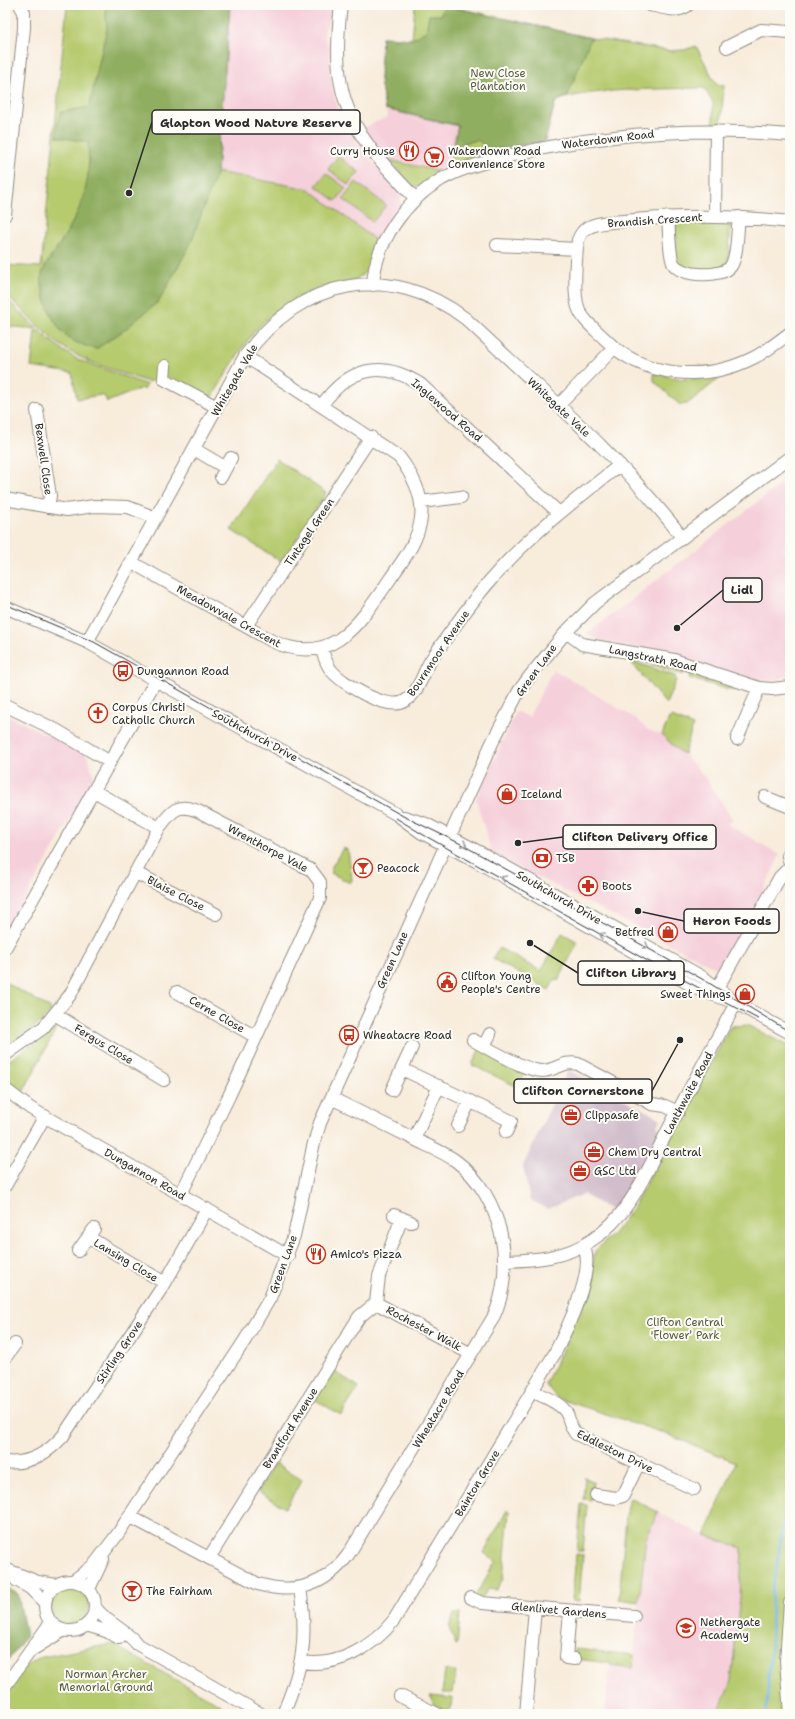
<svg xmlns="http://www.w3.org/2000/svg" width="795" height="1719" viewBox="0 0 795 1719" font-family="'Shantell Sans',sans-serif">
<rect width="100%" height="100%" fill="#fdfcf7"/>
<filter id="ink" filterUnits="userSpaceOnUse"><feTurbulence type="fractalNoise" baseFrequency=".025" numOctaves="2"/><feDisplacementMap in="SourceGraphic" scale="8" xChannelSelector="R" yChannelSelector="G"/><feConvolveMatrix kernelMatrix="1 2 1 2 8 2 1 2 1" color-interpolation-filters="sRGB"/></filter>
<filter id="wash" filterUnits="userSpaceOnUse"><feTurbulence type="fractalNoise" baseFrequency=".012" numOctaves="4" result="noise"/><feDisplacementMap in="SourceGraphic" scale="16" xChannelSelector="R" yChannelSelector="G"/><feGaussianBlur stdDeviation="0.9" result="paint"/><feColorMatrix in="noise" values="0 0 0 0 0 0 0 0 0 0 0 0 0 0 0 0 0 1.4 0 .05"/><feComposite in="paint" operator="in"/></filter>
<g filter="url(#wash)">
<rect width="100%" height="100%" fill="#f8ecdb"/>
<path fill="#f5cfda" d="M230 5H333L332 19 325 29 324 36 330 47V75L336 103 351 133 366 154 400 193 401 205 378 242 309 189 217 172Z
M385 109 458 126 450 163 454 165 439 171 389 160 378 150 363 128 388 117Z
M790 477V676L773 681 745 678 649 650 601 641 587 634Z
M553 669 636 719 648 730 662 735 680 752 684 754 708 781 733 820 727 824 780 855 760 897 723 966 717 968 492 854 476 799 516 712 529 717Z
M5 714 87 755 94 776 5 935Z
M658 1512 705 1536 742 1548 740 1597 731 1681 718 1714H605L610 1665 633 1667 646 1538Z"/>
<path fill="#d1bdcb" d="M568 1070 661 1119 657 1125 660 1131 638 1174 614 1212 583 1194 548 1209 530 1200 523 1166Z"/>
<path fill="#b6ca6e" stroke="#707a4c" d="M67 5H230L217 172 309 189 378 242C375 250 373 263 367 270 358 283 336 283 323 287 306 293 288 301 274 313 247 334 231 367 213 396H207L159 373 156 379 148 382C122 373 93 365 69 351 45 336 25 313 5 293V265L41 267Z
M415 5H444L591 38 670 51 684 50 696 46 716 84 724 85 721 125H713V103L704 88C677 89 572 88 555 103L545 141 489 151 454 165 450 163 458 126 385 109 380 79 382 37 412 39Z
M338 156 359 172 348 185 328 169Z
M389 160 439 171 418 187 413 186Z
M326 173 346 188 336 201 316 186Z
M356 182 386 205 373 222 343 199Z
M675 222H731L728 262 719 270 683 271 676 262Z
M5 297 37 329 5 326Z
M35 331H39L64 351 77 359 147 385 144 390 142 388 107 402 105 397 101 395 77 399 72 373 31 367Z
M654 373 682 379 719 377 720 378 687 404 680 405 654 381Z
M277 459 326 493 282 562 231 530Z
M648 659 685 668 683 675 649 663Z
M629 660 675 676 676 680 666 704Z
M692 669 746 689 729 690 689 678Z
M672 717 693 726 684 754 680 752 662 735 669 718Z
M343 848 348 850 352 880 350 883 331 873V868Z
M562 933 578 942 558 981 555 979 549 990 493 959 499 948 541 971Z
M5 982 50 1008 51 1012 38 1025 5 1049Z
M59 1023 21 1096 5 1081V1063L39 1040 53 1025Z
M747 1025 790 1047V1574C780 1621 780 1666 784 1714H718L731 1681 740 1597 742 1548 705 1536 736 1462 661 1432 563 1400 556 1397 545 1384 561 1353 591 1272 595 1251 612 1235 633 1208 731 1026Z
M480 1048 526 1071 518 1087 472 1065Z
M332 1370 359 1387 341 1415 314 1399Z
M275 1463 302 1480 285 1508 258 1491Z
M585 1477 593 1482 591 1500 583 1499Z
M630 1498 658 1512 646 1538 639 1602 619 1599 627 1506Z
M581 1504 587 1505 583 1551H577Z
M507 1510 509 1511 503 1579 496 1590 488 1589 481 1599 475 1596 496 1561 484 1553Z
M576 1554 583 1555 579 1602 572 1601Z
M51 1606a19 19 0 1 1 38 0a19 19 0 1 1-38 0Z
M454 1614H460L457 1646H456L449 1627Z
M112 1644 235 1713 5 1714C5 1709 4 1703 6 1698 12 1684 26 1661 42 1657Z
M575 1649 634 1655 633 1668 610 1665V1663L574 1659Z
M445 1670 456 1671 453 1693H442Z
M430 1696 452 1698 451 1709 446 1711 434 1705Z"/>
<path fill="#90ae61" stroke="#5e6c46" d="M105 5H230L217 172 190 245 159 301 123 331 96 349C85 346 71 342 63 333 52 321 39 291 42 274 43 267 55 252 59 245 83 207 91 187 88 142L57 137V124L61 112 89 107 107 28Z
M444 5 591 38 567 97 560 99 555 103 545 141 489 151 478 140 460 144 451 156 458 125 385 109 380 79 382 37 413 39 426 31 429 15H441Z
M5 1587 18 1594 26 1636 5 1665Z"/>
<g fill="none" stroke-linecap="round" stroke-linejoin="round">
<path stroke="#77b5ea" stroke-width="2.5" d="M766 1714 771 1644 772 1591 790 1489"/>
</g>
</g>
<g filter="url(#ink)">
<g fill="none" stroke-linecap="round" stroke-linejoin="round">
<g stroke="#928c83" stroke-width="14">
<path id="minor" d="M341 5C334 64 336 107 376 155 388 170 402 184 415 198
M650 5C662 7 678 14 688 5
M727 47 761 30 790 32
M5 215 24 28V12L20 5
M715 216 716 131
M668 217C669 229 669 252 673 263 680 277 723 278 731 266 738 255 737 230 739 217
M790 222C734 215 679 215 623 221 612 222 597 222 587 228 582 231 580 235 578 240 576 255 573 292 578 307 582 320 596 330 605 339 644 379 707 382 755 357 767 351 779 341 790 333
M497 245 577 249
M373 285C375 242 406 200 442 179 464 167 489 161 513 155 604 133 697 127 790 135
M165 366 164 379 217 407
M322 405C348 368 381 359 420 384L559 513
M558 406 614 348
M37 410 50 496 48 507
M194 449 226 468
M221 477 231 458
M5 499 67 510 94 506 128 507 156 518
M421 502 461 497
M131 562 270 640C331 670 359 624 390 579 403 560 418 542 421 518 424 495 412 474 399 457L245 356
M5 607 87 642 396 814 422 833 476 861 698 989 736 1003
M246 626 371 437
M566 632 582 644 674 660 759 688 772 689 790 687
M87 642 245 356C300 279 389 260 466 319 540 389 620 456 682 537
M321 648C324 655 326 664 331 670 342 684 388 712 405 701 419 692 423 673 431 660 446 638 462 615 479 594 519 543 570 504 620 465
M5 705 56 730 110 762
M737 739 759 688
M94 791 159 828
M765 797 790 807
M404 817 426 824 481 853 704 978 736 1003 790 1033
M790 846 788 856 790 863
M136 873 216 914
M5 948 156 680
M177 992 256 1037
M714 994 780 877 790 867
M56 1015 164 1080
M473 1040C489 1049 525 1071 542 1071 555 1071 564 1060 578 1064L652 1104 665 1106 678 1112
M484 1046 490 1034
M5 1055 43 1028 70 995 159 828C171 812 177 802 198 811L311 870 320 882V898L229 1096 181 1194
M402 1069 511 1121 506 1132
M5 1089 30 1108 288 1256
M392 1090 412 1047
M458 1126 470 1101
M414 1139 439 1086
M5 1186 45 1116
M394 1215 411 1222
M88 1237 165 1283
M78 1251 94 1229
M505 1261C536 1260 565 1258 592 1240 631 1215 649 1166 670 1126 692 1085 714 1044 736 1003
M376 1303 471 1354
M376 1303 379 1276 402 1218
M5 1358 15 1344
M532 1391C542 1396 562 1403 567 1414 570 1421 570 1427 576 1434L694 1489
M5 1462C29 1465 48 1453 63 1436L165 1283 207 1209
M596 1495 616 1498 623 1496 639 1463
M129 1516 258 1584C294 1595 325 1586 348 1555L493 1318C517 1268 502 1195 456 1161 442 1151 425 1145 410 1137 384 1124 358 1111 331 1098
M209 1558 359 1317 376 1303
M5 1569 38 1582 56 1585
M16 1580 30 1588 45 1603
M73 1581 94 1565 117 1535 245 1340 270 1298 294 1236 313 1147 320 1123 492 743 519 691 530 676 566 632 595 603 790 457
M45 1606a25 25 0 1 1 50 0a25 25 0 1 1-50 0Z
M89 1589 103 1559
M471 1598 482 1603 634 1616
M95 1607C107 1624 125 1629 137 1644L261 1714
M570 1611 566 1658 575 1659
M86 1625 106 1631 119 1638
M35 1648 64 1630
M302 1662C337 1668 373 1647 394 1620L555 1353C566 1331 597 1268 583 1246
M5 1686 51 1622
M400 1696 437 1714
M283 1714C303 1666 308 1640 300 1588
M526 1714 535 1608
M790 1714 786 1661 790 1603"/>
</g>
<use href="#minor" stroke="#fff" stroke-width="12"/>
<path stroke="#2b2b2b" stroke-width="1" d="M5 604 94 642 403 816 459 843 628 937 709 983 790 1032
M396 818 422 834 646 960 758 1019"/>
</g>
<defs><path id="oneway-chevron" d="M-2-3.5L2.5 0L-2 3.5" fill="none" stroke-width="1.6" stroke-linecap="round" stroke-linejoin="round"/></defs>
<g stroke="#a0a0a0">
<use href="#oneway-chevron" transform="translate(464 844) rotate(28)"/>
<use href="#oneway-chevron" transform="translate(504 878) rotate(-149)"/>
<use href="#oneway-chevron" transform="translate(602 935) rotate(-150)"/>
<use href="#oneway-chevron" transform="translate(646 946) rotate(29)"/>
</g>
</g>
<defs>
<g id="restaurant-ring" transform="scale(1)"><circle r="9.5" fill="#fdfcf7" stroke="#c8321e" stroke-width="1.5"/><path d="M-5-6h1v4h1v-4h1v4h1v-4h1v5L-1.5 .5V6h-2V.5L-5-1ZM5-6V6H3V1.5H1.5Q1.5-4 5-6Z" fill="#c8321e"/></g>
<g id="supermarket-ring" transform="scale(1)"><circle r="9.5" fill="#fdfcf7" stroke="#c8321e" stroke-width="1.5"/><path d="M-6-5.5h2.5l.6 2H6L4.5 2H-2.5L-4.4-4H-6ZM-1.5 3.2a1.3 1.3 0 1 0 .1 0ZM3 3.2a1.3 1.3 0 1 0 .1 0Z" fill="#c8321e"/></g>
<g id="bus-ring" transform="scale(1)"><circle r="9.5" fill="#fdfcf7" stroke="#c8321e" stroke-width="1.5"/><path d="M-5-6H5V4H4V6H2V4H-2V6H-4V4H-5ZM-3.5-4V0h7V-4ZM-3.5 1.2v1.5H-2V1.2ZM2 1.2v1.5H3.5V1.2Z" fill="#c8321e"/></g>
<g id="church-ring" transform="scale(1)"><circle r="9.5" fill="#fdfcf7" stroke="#c8321e" stroke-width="1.5"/><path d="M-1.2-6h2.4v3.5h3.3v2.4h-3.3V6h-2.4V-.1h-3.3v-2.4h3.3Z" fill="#c8321e"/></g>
<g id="shop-ring" transform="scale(1)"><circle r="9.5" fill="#fdfcf7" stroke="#c8321e" stroke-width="1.5"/><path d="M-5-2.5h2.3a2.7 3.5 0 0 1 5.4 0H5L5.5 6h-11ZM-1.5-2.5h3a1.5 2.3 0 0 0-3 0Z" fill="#c8321e"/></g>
<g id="bank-ring" transform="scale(1)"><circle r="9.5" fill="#fdfcf7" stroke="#c8321e" stroke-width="1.5"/><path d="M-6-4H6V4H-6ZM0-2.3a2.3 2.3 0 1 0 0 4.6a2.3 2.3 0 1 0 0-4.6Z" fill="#c8321e"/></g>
<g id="bar-ring" transform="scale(1)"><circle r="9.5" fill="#fdfcf7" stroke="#c8321e" stroke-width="1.5"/><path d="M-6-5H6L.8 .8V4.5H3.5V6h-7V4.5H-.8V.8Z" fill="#c8321e"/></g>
<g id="pharmacy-ring" transform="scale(1)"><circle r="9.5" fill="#fdfcf7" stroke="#c8321e" stroke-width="1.5"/><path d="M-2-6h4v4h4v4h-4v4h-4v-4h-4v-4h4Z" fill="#c8321e"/></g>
<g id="civic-ring" transform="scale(1)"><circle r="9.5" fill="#fdfcf7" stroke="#c8321e" stroke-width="1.5"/><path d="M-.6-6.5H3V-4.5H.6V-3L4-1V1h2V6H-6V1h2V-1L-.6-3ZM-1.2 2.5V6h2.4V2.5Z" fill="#c8321e"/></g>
<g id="office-ring" transform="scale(1)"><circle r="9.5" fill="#fdfcf7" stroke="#c8321e" stroke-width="1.5"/><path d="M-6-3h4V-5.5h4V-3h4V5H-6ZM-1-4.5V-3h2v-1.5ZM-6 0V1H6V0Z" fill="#c8321e"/></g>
<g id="school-ring" transform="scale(1)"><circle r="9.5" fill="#fdfcf7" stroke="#c8321e" stroke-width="1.5"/><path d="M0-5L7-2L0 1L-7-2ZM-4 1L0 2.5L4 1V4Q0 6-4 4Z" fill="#c8321e"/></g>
</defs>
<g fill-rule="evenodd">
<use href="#restaurant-ring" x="409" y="151"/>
<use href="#supermarket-ring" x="434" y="157"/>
<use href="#bus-ring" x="123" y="671"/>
<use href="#church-ring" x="98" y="713"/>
<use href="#shop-ring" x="507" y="794"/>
<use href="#bank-ring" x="542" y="858"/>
<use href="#bar-ring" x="363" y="868"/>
<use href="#pharmacy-ring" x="588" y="886"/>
<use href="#shop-ring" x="668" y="932"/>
<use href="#civic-ring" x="447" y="982"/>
<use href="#shop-ring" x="745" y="994"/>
<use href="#bus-ring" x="349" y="1035"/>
<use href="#office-ring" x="571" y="1115"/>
<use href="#office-ring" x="594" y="1152"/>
<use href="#office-ring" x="580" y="1171"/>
<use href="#restaurant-ring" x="316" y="1254"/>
<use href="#bar-ring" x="132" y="1591"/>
<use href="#school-ring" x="686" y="1628"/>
</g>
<g text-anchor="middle" stroke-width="4" stroke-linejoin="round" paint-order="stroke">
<g font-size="11" fill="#555b3f" stroke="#fdfcf7">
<text x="498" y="77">New Close<tspan x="498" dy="13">Plantation</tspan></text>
<text x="685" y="1326">Clifton Central<tspan x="685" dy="13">'Flower' Park</tspan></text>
<text x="106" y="1678">Norman Archer<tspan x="106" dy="13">Memorial Ground</tspan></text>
</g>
<g font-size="11" fill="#2b2b2b" stroke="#fdfcf7">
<text transform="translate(608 139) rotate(-7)" y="4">Waterdown Road</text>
<text transform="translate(655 220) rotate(-4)" y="4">Brandish Crescent</text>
<text transform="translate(234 380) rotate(-60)" y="4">Whitegate Vale</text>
<text transform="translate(559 407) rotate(43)" y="4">Whitegate Vale</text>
<text transform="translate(447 410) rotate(41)" y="4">Inglewood Road</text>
<text transform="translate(44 459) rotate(82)" y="4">Bexwell Close</text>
<text transform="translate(309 532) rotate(-56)" y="4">Tintagel Green</text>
<text transform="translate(229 616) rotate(29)" y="4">Meadowvale Crescent</text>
<text transform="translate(438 653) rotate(-56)" y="4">Bournmoor Avenue</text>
<text transform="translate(653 658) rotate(12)" y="4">Langstrath Road</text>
<text transform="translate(536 670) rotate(-54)" y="4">Green Lane</text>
<text transform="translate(255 735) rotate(29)" y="4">Southchurch Drive</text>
<text transform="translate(268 848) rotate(28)" y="4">Wrenthorpe Vale</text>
<text transform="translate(176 893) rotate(27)" y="4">Blaise Close</text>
<text transform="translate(559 897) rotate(30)" y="4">Southchurch Drive</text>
<text transform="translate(392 960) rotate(-66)" y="4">Green Lane</text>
<text transform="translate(217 1014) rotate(30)" y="4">Cerne Close</text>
<text transform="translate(104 1044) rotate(31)" y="4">Fergus Close</text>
<text transform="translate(688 1093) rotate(-62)" y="4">Lanthwaite Road</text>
<text transform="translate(145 1174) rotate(30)" y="4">Dungannon Road</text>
<text transform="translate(126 1260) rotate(31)" y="4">Lansing Close</text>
<text transform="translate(283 1264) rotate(-70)" y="4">Green Lane</text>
<text transform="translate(424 1328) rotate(28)" y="4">Rochester Walk</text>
<text transform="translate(119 1352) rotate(-56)" y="4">Stirling Grove</text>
<text transform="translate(438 1409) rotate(-59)" y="4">Wheatacre Road</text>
<text transform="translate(290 1428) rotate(-58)" y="4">Brantford Avenue</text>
<text transform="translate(615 1451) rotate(26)" y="4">Eddleston Drive</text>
<text transform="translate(477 1483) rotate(-59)" y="4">Bainton Grove</text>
<text transform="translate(559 1610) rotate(5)" y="4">Glenlivet Gardens</text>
</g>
<g font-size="11" fill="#2b2b2b" stroke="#fdfcf7" text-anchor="start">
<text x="395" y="155" text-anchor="end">Curry House</text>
<text x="448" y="155">Waterdown Road<tspan x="448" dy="13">Convenience Store</tspan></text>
<text x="137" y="675">Dungannon Road</text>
<text x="112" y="711">Corpus Christi<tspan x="112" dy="13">Catholic Church</tspan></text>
<text x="521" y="798">Iceland</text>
<text x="556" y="862">TSB</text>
<text x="377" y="872">Peacock</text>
<text x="602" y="890">Boots</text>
<text x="654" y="936" text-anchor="end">Betfred</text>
<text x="461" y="980">Clifton Young<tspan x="461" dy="13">People's Centre</tspan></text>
<text x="731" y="998" text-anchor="end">Sweet Things</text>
<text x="363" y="1039">Wheatacre Road</text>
<text x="585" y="1119">Clippasafe</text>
<text x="608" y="1156">Chem Dry Central</text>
<text x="594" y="1175">GSC Ltd</text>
<text x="330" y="1258">Amico's Pizza</text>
<text x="146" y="1595">The Fairham</text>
<text x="700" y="1626">Nethergate<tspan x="700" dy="13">Academy</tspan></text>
</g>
</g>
<path fill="none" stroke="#2b2b2b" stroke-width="1.5" d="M129 193L152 122M677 628L723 590M518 843L563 837M638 911L684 921M530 943L578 973M680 1040L652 1091"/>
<g fill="#2b2b2b" stroke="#fdfcf7" stroke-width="1.5">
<circle cx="129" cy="193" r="4"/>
<circle cx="677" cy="628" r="4"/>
<circle cx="518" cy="843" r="4"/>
<circle cx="638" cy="911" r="4"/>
<circle cx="530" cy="943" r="4"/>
<circle cx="680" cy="1040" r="4"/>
</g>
<g fill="#fdfcf7" stroke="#2b2b2b" stroke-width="1.5">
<rect x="152" y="110" width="208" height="24" rx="4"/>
<rect x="723" y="578" width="39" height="24" rx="4"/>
<rect x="563" y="825" width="153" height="24" rx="4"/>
<rect x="684" y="909" width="95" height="24" rx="4"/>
<rect x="578" y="961" width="106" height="24" rx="4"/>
<rect x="514" y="1079" width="138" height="24" rx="4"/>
</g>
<g font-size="12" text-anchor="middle" font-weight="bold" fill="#2b2b2b">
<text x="256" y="127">Glapton Wood Nature Reserve</text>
<text x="742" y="594">Lidl</text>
<text x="640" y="841">Clifton Delivery Office</text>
<text x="732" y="925">Heron Foods</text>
<text x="631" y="977">Clifton Library</text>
<text x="583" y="1095">Clifton Cornerstone</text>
</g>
<rect width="795" height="1719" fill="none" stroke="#fdfcf7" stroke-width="20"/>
</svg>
